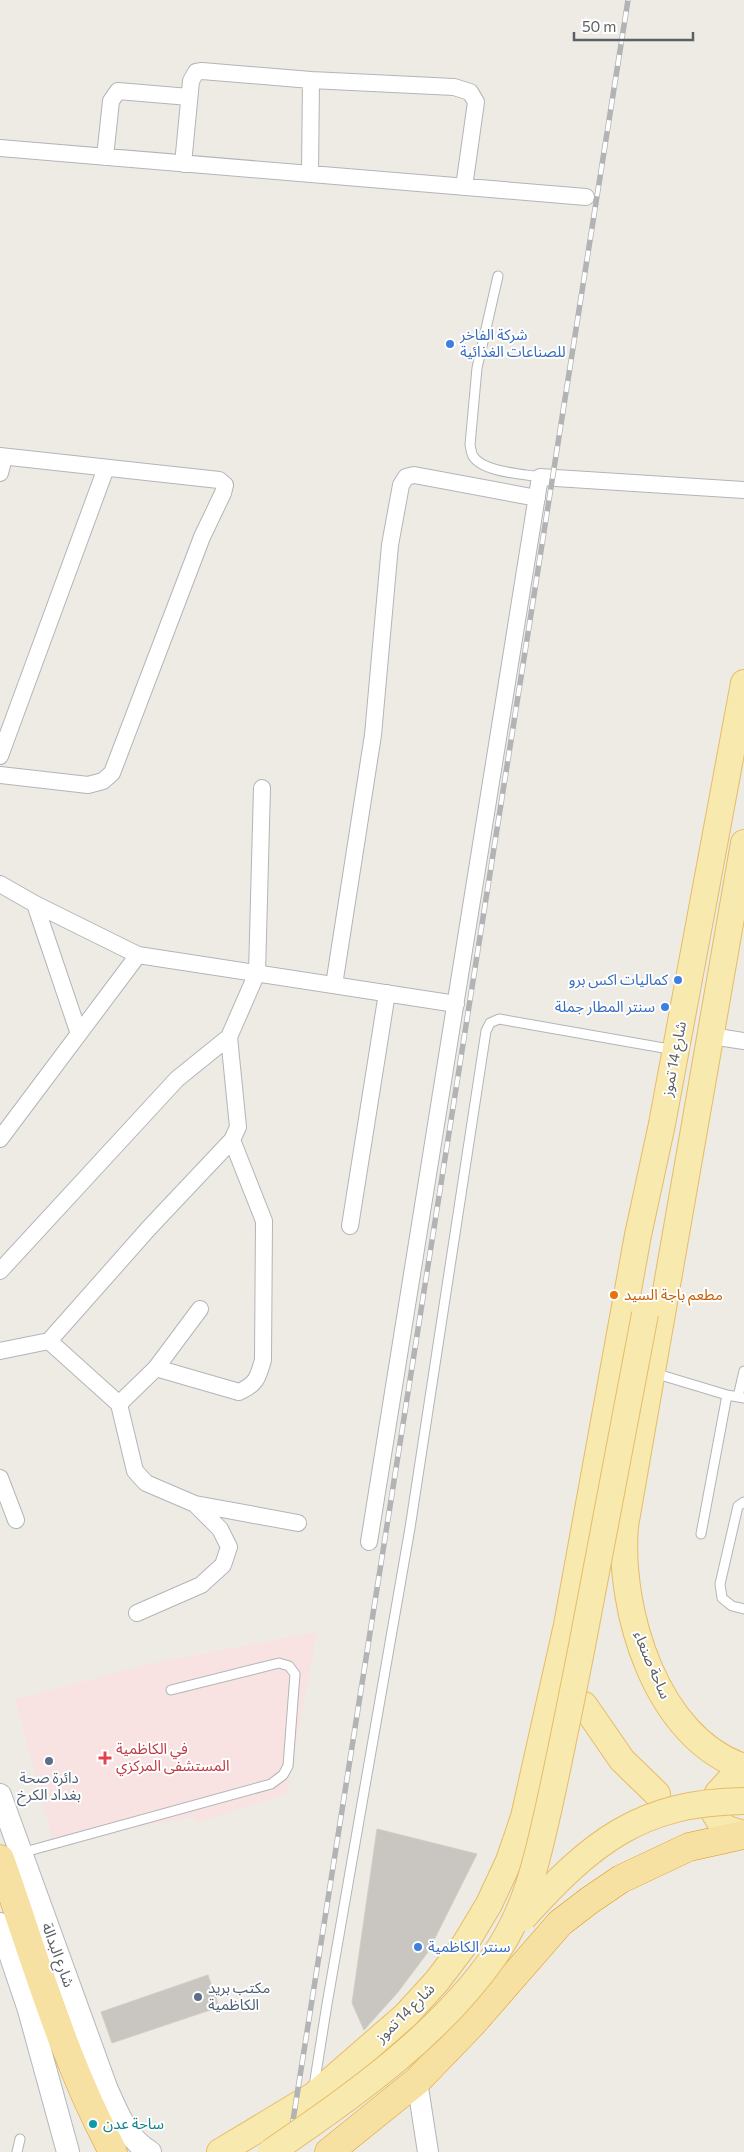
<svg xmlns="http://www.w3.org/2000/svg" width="744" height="2152" viewBox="0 0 744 2152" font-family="Commissioner,'Noto Sans Arabic',sans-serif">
<rect width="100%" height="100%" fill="#edebe4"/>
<path fill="#f9e3e2" d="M317 1632 287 1794 196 1823 194 1817 53 1842 15 1699 154 1663Z"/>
<path fill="#c9c6c2" stroke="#d2cdc3" d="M377 1829 477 1854 428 1952 398 1992 364 2030 352 2003Z
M208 1975 219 2007 112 2043 101 2012Z"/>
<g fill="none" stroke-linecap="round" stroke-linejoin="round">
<g stroke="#b2b5b8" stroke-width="11">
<path id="service" d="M498 276 477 368 470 445C471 448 471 453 473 456 482 472 523 474 540 477
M654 1373 727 1395 744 1398
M738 1397 744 1371
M744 1502 738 1506 720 1584 722 1598 732 1606 744 1609
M701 1534 727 1395
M21 1853 271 1784 283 1775 288 1766 295 1674 289 1666 279 1663 171 1690
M314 2086 327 2004 410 1528 486 1031 490 1023 499 1019 675 1050
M17 2152 20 2139"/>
</g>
<g stroke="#b2b5b8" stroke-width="18">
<path id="minor" d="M311 80 454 87 470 92 476 102 464 187
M0 148 586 197
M105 157 111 101 118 91 189 97
M183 164 191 81 196 72 202 71 311 80 310 173
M0 456 219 480 225 485 223 493 202 537 112 773 103 781 88 785 0 775
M0 473 4 457
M0 756 106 468
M0 884 35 904 138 955 456 1004
M35 904 79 1034
M334 985 373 735 390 545 401 485 406 477 414 475 537 498
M711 1036 744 1041
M0 1139 138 955
M350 1226 387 993
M0 1271 177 1079 229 1037 257 973 262 788
M49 1341 119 1404 135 1471 146 1483 195 1504 220 1529 229 1547 223 1565 201 1585 137 1613
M0 1351 49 1341 149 1228 232 1140 238 1127 229 1037
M156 1368 239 1392C257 1384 258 1377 263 1360L264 1221 232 1140
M119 1404 156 1368 200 1309
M0 1478 16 1520
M195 1504 298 1523
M369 1542 540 477 744 490"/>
</g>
<g stroke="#b2b5b8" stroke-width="22">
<path id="tertiary" d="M417 2081 428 2152"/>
</g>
<g stroke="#b3b7bb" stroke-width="24">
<path id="secondary" d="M0 1795 107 2090C118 2113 126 2138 150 2152
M0 1924 29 2010 68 2152"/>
</g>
<g stroke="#e6bc65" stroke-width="28">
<path id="primary" d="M744 843 625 1526C618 1610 656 1738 744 1767
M584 1705 622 1760 657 1794
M718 1793 730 1780 744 1776
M715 1814 724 1828 744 1834
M220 2152 313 2096 406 2015 437 1981 465 1944 489 1904 509 1861 524 1817 567 1625 638 1235 662 1124 744 683"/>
</g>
<g stroke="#df9613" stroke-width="29">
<path id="trunk" d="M0 1859C35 1958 63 2059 113 2152
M329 2152 417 2081 472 2024 560 1923 590 1900 621 1879 689 1847 744 1835"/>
</g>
<use href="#service" stroke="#fff" stroke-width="9"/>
<use href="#minor" stroke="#fff" stroke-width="16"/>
<use href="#tertiary" stroke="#fff" stroke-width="20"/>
<use href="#secondary" stroke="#fff" stroke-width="22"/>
<use href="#primary" stroke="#f8e9af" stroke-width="26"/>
<use href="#trunk" stroke="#f6e0a2" stroke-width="28"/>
<g stroke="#b2b3b4" stroke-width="5.5">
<path id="rail" d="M288 2152 628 0"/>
</g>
<use href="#rail" stroke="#fff" stroke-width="4" stroke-dasharray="11" stroke-linecap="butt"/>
<g stroke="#e6bc65" stroke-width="28" stroke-linecap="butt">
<path id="primary-bridge" d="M523 1918C590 1844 639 1802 744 1801
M271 2152C352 2096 438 2037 495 1955 527 1909 538 1856 550 1802 561 1752 571 1701 581 1651 603 1538 624 1426 645 1314"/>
</g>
<use href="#primary-bridge" stroke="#f8e9af" stroke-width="26"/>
</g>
<g fill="#3f7fe0" stroke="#fff" stroke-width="2">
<circle cx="450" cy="344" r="5"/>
<circle cx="678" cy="980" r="5"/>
<circle cx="665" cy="1007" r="5"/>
<circle cx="418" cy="1947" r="5"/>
</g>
<circle fill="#e8710a" stroke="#fff" stroke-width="2" cx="614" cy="1295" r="5"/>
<path fill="#e0444e" stroke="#fff" stroke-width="2" d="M102.5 1750.5h5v5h5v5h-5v5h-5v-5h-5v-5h5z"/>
<g fill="#5c6f8a" stroke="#fff" stroke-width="2">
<circle cx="49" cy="1761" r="5"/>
<circle cx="198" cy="1997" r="5"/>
</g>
<circle fill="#0f9aa8" stroke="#fff" stroke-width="2" cx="93" cy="2124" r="5"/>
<g text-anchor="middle" stroke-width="4" stroke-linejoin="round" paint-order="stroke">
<g font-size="15" fill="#366cbe" stroke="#fff" text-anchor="start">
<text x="460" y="340">شركة الفاخر<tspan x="460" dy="17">للصناعات الغذائية</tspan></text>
<text x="668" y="985" text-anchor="end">كماليات اكس برو</text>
<text x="655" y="1012" text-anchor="end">سنتر المطار جملة</text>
<text x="428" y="1952">سنتر الكاظمية</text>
</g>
<g font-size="15" fill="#5c6064" stroke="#fff">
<text transform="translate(674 1059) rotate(-79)" y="5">شارع 14 تموز</text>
<text transform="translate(652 1665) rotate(67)" y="5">ساحة صنعاء</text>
<text transform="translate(58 1955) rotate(70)" y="5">شارع البدالة</text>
<text transform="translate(405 2013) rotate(-45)" y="5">شارع 14 تموز</text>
</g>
<g font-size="15" fill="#c56008" stroke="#fff" text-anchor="start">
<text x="624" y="1300">مطعم باجة السيد</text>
</g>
<g font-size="15" fill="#be3a42" stroke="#fff" text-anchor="start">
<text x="116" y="1754">في الكاظمية<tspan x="116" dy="17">المستشفى المركزي</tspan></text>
</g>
<g font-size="15" fill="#4e5e75" stroke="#fff">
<text x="49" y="1783">دائرة صحة<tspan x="49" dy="17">بغداد الكرخ</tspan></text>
<text x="208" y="1993" text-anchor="start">مكتب بريد<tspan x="208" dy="17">الكاظمية</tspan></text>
</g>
<g font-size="15" fill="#0d838f" stroke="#fff" text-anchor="start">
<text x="103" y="2129">ساحة عدن</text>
</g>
</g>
<path d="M574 32v8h119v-8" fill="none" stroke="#5c6064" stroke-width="2.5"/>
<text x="582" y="32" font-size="15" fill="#5c6064" stroke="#ffffff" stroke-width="4" paint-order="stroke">50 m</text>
</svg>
